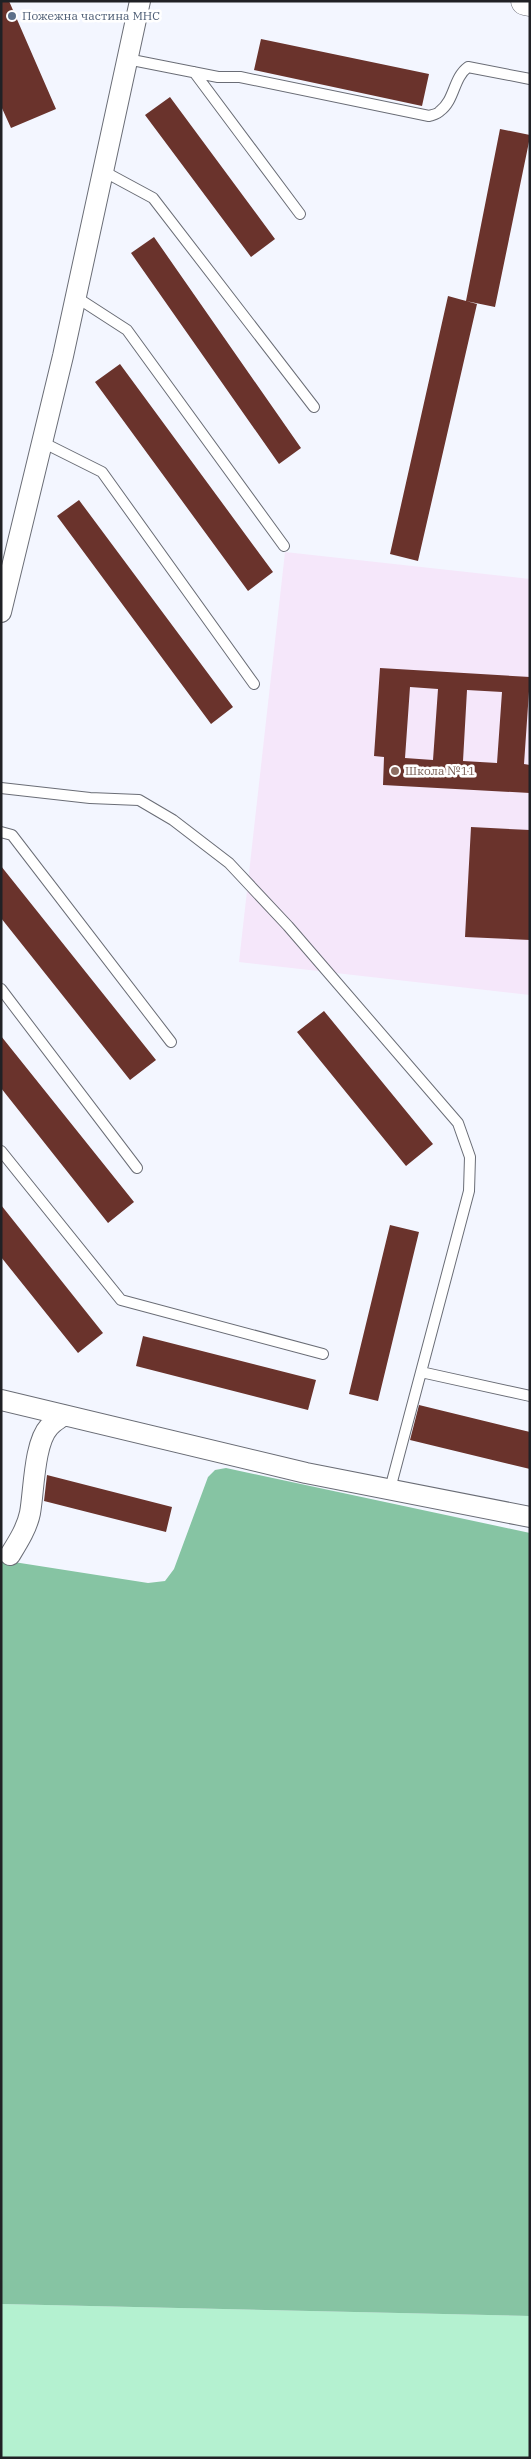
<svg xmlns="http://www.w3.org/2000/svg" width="531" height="2459" viewBox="0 0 531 2459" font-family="'IBM Plex Serif',serif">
<rect width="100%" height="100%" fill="#f3f6ff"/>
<path fill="#f5e7fa" d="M285 552 530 579V995L239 962Z"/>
<path fill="#b4f1d0" d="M1 2304 530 2316V2458H1Z"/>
<path fill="#86c4a3" d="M226 1468 530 1533V2316L1 2304V1560L148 1583 165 1581 174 1569 208 1477 215 1470Z"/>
<path fill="#6a332c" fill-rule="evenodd" d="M1 1H9L56 109 11 128 1 106Z
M261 39 429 74 422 106 254 70Z
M170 97 275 239 251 257 145 115Z
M500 129 530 135V137L495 307 466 301Z
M154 237 301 448 279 464 131 253Z
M448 296 477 304 418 561 390 554Z
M120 364 273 572 248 591 95 382Z
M79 500 233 707 211 724 57 516Z
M380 668 530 677 524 764 530 765V793L383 785 384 757 374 756ZM410 687 438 689 433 760 405 758ZM467 690 502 692 497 763 463 761Z
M471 827 530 830V940L465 937Z
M1 866 156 1060 130 1080 1 918Z
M324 1011 433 1144 406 1166 297 1032Z
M1 1036 134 1202 108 1223 1 1088Z
M1 1205 103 1333 78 1353 1 1257Z
M390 1225 419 1232 378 1401 349 1394Z
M143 1336 316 1380 308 1410 136 1366Z
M419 1405 530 1432V1469L410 1440Z
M47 1475 172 1507 166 1532 44 1501Z"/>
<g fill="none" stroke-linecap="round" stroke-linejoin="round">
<g stroke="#6a6d76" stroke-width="12">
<path id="lane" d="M127 59 218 77H240L429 116C432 115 438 114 440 111 455 100 453 78 468 67L530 79
M194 72 300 214
M103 171 153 198 314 407
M76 297 127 330 284 546
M42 442 102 472 254 684
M1 788 90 798 139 800 173 820 229 863 288 926 458 1123 470 1157 469 1191 390 1489
M1 832 12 835 171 1042
M1 989 137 1168
M1 1151 121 1300 323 1354
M421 1372 530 1396"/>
</g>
<g stroke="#6a6d76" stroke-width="22">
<path id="street" d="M1 612 63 356 140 1
M1 1400 306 1473 530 1517
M10 1555C18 1542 27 1528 30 1513 34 1491 34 1443 49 1427 53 1422 59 1419 64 1415"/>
</g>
<g stroke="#6a6d76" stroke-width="29">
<path id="secondary" d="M525 1 530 2"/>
</g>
<use href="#lane" stroke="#fff" stroke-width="10"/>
<use href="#street" stroke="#fff" stroke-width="20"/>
<use href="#secondary" stroke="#fff" stroke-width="28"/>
</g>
<circle fill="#5c6f8a" stroke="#fff" stroke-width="2" cx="12" cy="16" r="5"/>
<circle fill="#8d6e63" stroke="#fff" stroke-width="2" cx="395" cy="771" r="5"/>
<g text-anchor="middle" stroke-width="5" stroke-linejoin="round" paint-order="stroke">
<g font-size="12" fill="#4e5e75" stroke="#fff" text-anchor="start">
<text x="22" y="20">Пожежна частина МНС</text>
</g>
<g font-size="12" fill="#785e54" stroke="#fff" text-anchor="start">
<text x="405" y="775">Школа №11</text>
</g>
</g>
<rect width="531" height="2459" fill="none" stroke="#202125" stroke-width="5"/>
</svg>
